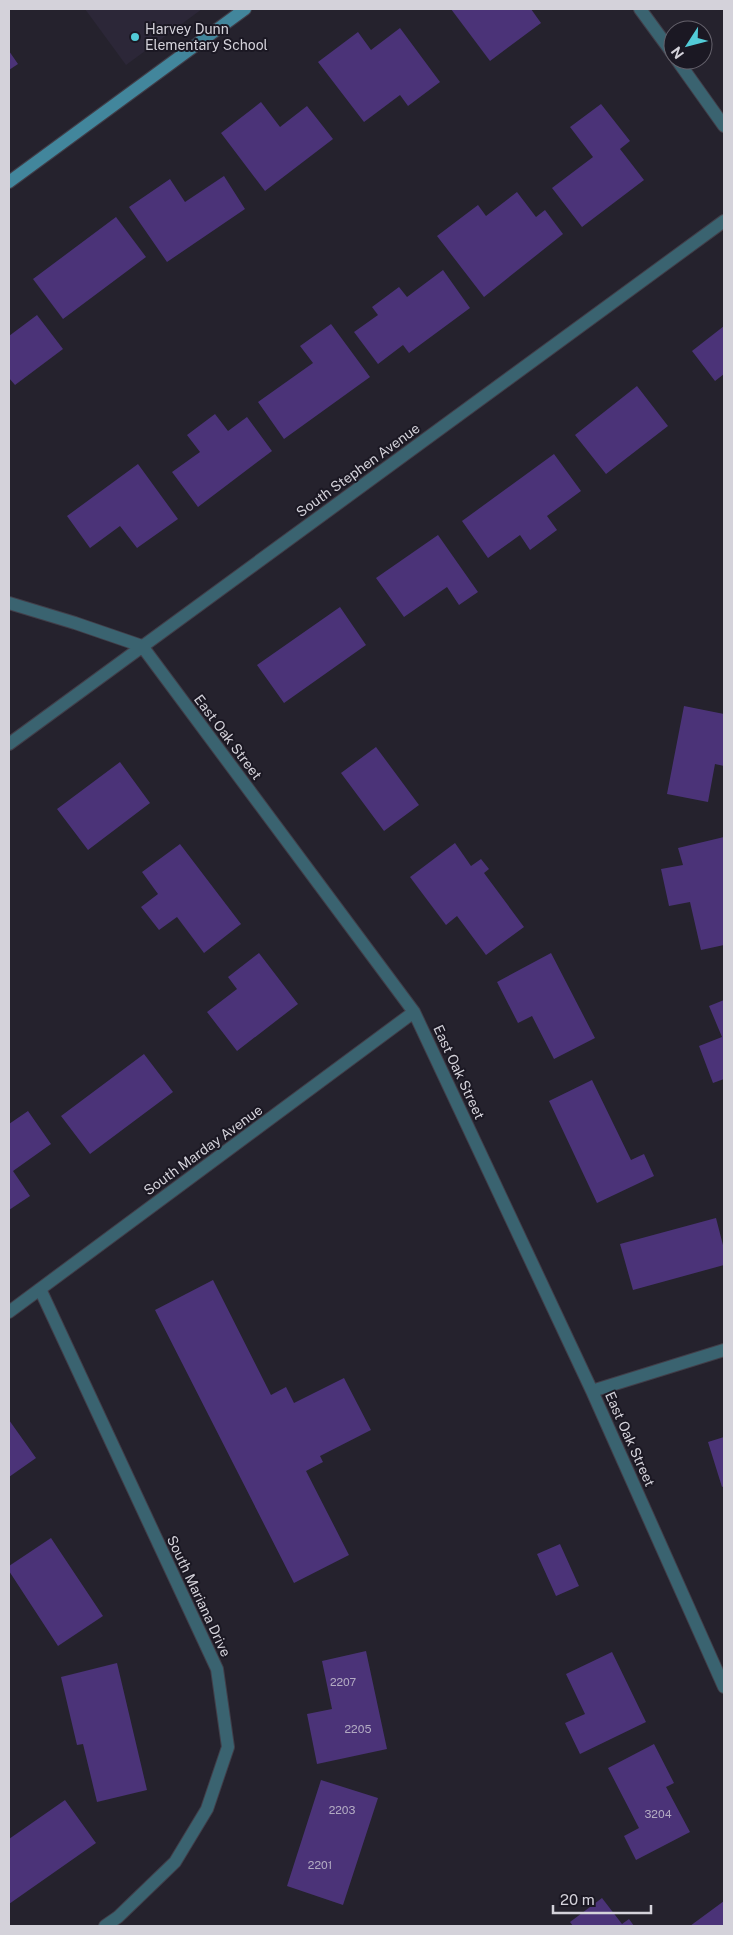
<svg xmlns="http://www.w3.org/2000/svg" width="733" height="1935" viewBox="0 0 733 1935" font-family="'Public Sans',sans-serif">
<rect width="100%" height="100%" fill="#25222d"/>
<path fill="#2c2738" d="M85 9H202L126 65Z"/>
<path fill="#4b3378" d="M451 9H531L541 23 490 61Z
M400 28 440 82 408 106 400 95 364 122 318 62 358 32 371 50Z
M9 51 18 64 9 70Z
M261 102 280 127 307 106 333 139 265 191 221 133Z
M601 104 630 141 620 149 644 180 582 227 552 188 593 157 570 127Z
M224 176 245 209 167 262 129 207 170 179 185 202Z
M517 192 536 217 545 210 563 234 484 297 437 236 478 205 486 216Z
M116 217 146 257 63 319 33 279Z
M443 270 470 308 409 353 403 345 378 364 354 332 378 315 372 307 399 287 407 297Z
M37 315 63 349 15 385 9 378V336Z
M331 324 370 377 284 439 258 402 313 363 300 346Z
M724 326V374L715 381 692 351Z
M637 386 668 426 606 474 575 435Z
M215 414 228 431 247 417 272 451 198 507 172 472 200 452 187 435Z
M554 454 581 491 547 516 557 530 530 550 520 535 488 558 462 521Z
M138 464 178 519 137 548 120 526 90 548 67 516Z
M438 535 478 592 459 605 447 587 404 617 376 578Z
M340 607 366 645 284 703 257 665Z
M684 706 724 714V766L715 764 708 802 667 794Z
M376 747 419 805 384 831 341 773Z
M120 762 150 803 88 850 57 809Z
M724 837V945L701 950 690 902 669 906 661 869 683 865 678 848Z
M455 843 471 866 481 859 489 869 484 873 524 927 486 955 457 916 446 925 410 877Z
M180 844 241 924 204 953 177 917 159 930 141 907 158 894 142 872Z
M259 953 298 1004 237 1051 207 1012 237 989 228 977Z
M551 953 595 1038 554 1059 532 1016 518 1023 497 982Z
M724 1000V1079L713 1083 699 1046 722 1037 709 1006Z
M144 1054 173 1092 90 1154 61 1116Z
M592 1080 631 1160 644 1154 654 1176 597 1203 549 1101Z
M28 1111 51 1144 13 1171 30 1196 9 1210V1124Z
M716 1218 724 1249V1265L633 1290 620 1244Z
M213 1280 271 1395 286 1387 294 1403 344 1378 371 1430 320 1456 323 1462 306 1471 349 1555 294 1583 155 1310Z
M9 1420 36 1458 9 1477Z
M724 1437V1486L722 1487 708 1442Z
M51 1538 103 1616 58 1646 9 1571V1566Z
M560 1544 579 1586 556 1596 537 1554Z
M366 1651 387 1749 317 1764 307 1714 332 1709 322 1661Z
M612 1652 646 1722 580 1754 565 1723 585 1714 566 1674Z
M117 1663 147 1790 97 1802 83 1744 77 1745 61 1677Z
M654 1744 674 1783 666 1787 690 1832 636 1860 624 1836 639 1828 608 1768Z
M321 1780 378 1798 343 1905 287 1886Z
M65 1800 96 1843 9 1904V1839Z
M602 1898 622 1924 629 1919 634 1926H573L570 1922Z
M724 1901V1926H690Z"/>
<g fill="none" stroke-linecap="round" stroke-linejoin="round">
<g stroke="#413e49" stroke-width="14">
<path id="street" d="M640 9 673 54
M677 60 724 126
M9 603 75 623 142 646 414 1012 592 1391 724 1687
M9 744 724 221
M40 1289 217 1669 228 1747 207 1809 175 1862 118 1917 105 1926
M9 1312 414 1012
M592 1391 724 1350"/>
</g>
<g stroke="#413e49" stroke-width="14">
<path id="secondary" d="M9 182 245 9"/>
</g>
<use href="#street" stroke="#3a6370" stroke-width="12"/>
<use href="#secondary" stroke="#42869c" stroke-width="12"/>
</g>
<circle fill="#52cbd7" stroke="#1b1823" stroke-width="2" cx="135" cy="37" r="5"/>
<g text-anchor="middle" stroke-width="4" stroke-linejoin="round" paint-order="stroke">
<g font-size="11" fill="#b2aac2">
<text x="343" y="1686">2207</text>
<text x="358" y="1733">2205</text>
<text x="342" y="1814">2203</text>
<text x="658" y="1818">3204</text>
<text x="320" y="1869">2201</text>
</g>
<g font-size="14" fill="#d4d2da" stroke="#1b1823" text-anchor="start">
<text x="145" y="34">Harvey Dunn<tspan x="145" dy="16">Elementary School</tspan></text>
</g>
<g font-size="14" fill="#d4d2da" stroke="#1b1823">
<text transform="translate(358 470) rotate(-36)" y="5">South Stephen Avenue</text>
<text transform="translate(228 737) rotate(53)" y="5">East Oak Street</text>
<text transform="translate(459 1072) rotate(65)" y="5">East Oak Street</text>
<text transform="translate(203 1150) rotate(-36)" y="5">South Marday Avenue</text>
<text transform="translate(630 1439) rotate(66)" y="5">East Oak Street</text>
<text transform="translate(199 1596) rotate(65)" y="5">South Mariana Drive</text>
</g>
</g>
<rect width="733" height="1935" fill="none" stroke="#d4d2da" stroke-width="20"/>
<g transform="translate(688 45) rotate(234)"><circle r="24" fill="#1b1823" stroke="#65626c"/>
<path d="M0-4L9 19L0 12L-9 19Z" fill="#52cbd7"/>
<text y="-8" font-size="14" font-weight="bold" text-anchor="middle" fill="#d4d2da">N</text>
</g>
<path d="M553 1905v8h98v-8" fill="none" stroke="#d4d2da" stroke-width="2.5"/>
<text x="560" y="1905" font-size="15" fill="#d4d2da" stroke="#1b1823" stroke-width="4" paint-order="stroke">20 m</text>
</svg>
